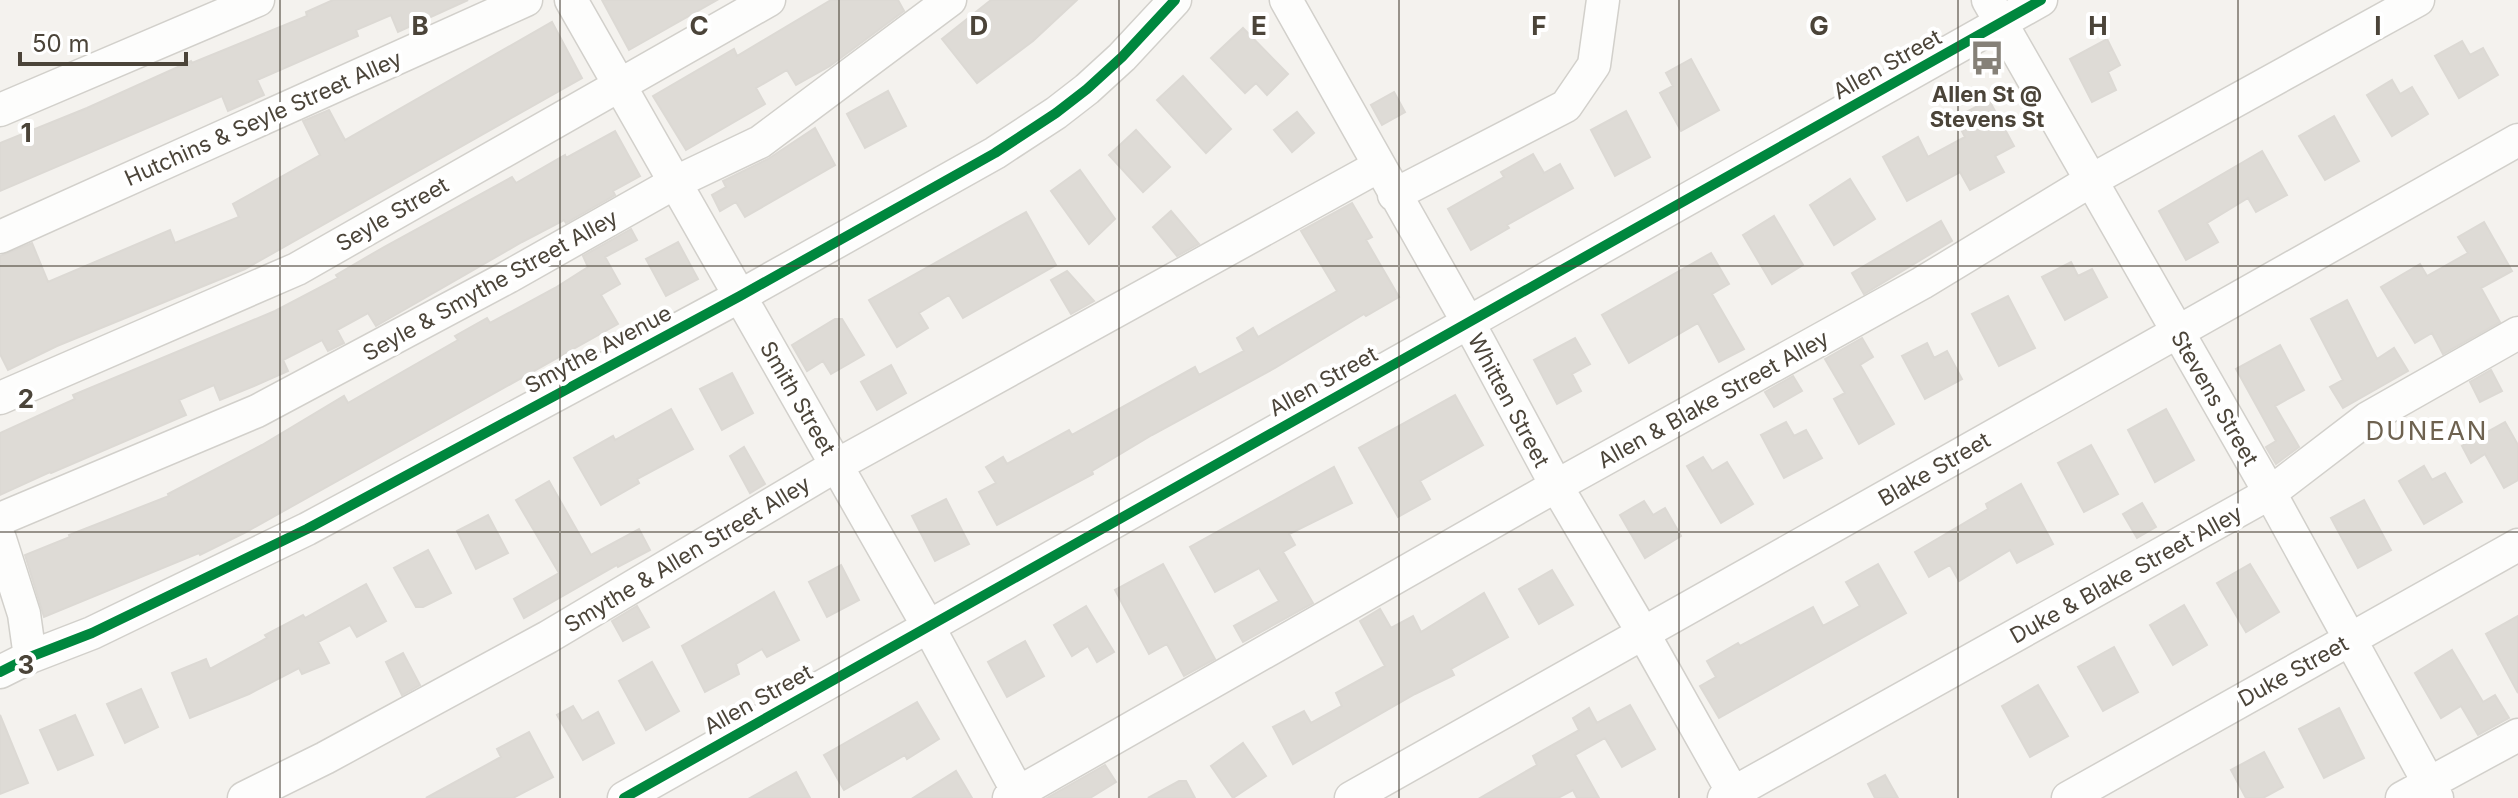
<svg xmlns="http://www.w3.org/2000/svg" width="2518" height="798" viewBox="0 0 2518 798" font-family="Inter,sans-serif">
<rect width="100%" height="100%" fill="#f4f2ee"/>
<path fill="#dedbd6" stroke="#dcd9d4" stroke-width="2" d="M333 0H468L398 32 391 15 356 30 358 36 257 80 264 95 228 111 222 96 0 191V143L87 108 191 61 192 63 307 16 306 12Z
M602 0H717L629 50Z
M831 0H898L904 11 830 66 796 85 787 70 756 88 765 104 686 150 653 96 734 49 737 56Z
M991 0H1077L1033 41 977 83 942 39Z
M552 22 582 78 245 269 57 346 8 370 0 354V256L32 243 48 282 170 230 175 243 239 217 233 204 320 155 303 121 329 110 345 140Z
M1243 28 1288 74 1267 95 1256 83 1245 93 1211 58Z
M2107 39 2120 65 2108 72 2116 90 2092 102 2070 59Z
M2462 41 2470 55 2483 48 2498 75 2459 98 2435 56Z
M1691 59 1719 110 1681 131 1660 93 1673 86 1666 73Z
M1183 76 1231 129 1206 153 1157 100Z
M2392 80 2400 94 2412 87 2428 114 2392 136 2367 95Z
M888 91 906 126 865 148 847 114Z
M1394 92 1405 112 1382 125 1371 105Z
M1989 100 2014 146 1995 156 2004 172 1970 190 1960 172 1907 201 1883 157 1918 137 1928 157 1965 137 1955 118Z
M1626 111 1650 157 1615 176 1591 130Z
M1297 112 1314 133 1292 152 1274 130Z
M2334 116 2359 161 2325 180 2299 136Z
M815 128 835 165 745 217 736 202 720 211 712 195 726 187 723 181 768 159Z
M1136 130 1170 167 1143 192 1109 155Z
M615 131 640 176 613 191 615 195 566 223 564 220 522 242 376 326 368 313 337 330 344 343 328 351 322 340 283 360 288 371 254 386 220 400 214 385 179 400 186 415 51 473 50 472 0 495V433L75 399 73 395 275 311 338 278 336 275 384 247 512 177 516 183 565 155 566 158Z
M2262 151 2287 195 2256 212 2248 198 2207 223 2218 242 2186 260 2159 211Z
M1533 154 1544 173 1560 164 1573 188 1507 225 1509 228 1471 250 1448 209 1504 177 1501 172Z
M1080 170 1115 219 1089 244 1051 191Z
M1850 179 1875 219 1834 245 1810 205Z
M1352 203 1372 237 1366 240 1399 297 1366 316 1364 314 1275 368 1152 435 1092 471 1093 474 997 525 979 492 996 483 986 467 1003 457 1007 464 1069 430 1072 435 1195 367 1199 375 1244 351 1237 338 1253 328 1258 337 1337 291 1301 231Z
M1171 211 1199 244 1177 256 1153 227Z
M1026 212 1056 265 963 318 949 295 919 313 928 328 897 347 869 300Z
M1774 216 1803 265 1772 284 1743 235Z
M1941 221 1952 241 1864 294 1852 273Z
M2484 222 2512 271 2481 288 2500 322 2443 354 2432 333 2415 343 2381 287 2420 264 2427 276 2468 253 2458 237Z
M631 229 637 240 605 257 620 284 601 295 618 324 246 532 200 555 199 553 44 617 25 555 70 537 69 535 169 496 168 494 262 445 344 396 348 403 458 340 455 336 487 318 490 323 555 288 588 267 583 256Z
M678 242 698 279 666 296 646 259Z
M1711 253 1729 284 1712 294 1744 349 1719 362 1698 323 1629 363 1602 315Z
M2071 262 2078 276 2092 269 2107 297 2065 320 2042 277Z
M1067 271 1094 301 1071 314 1051 280Z
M2008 296 2035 348 1999 366 1972 314Z
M2347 300 2377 359 2394 348 2408 371 2343 408 2330 387 2343 380 2311 319Z
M835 319H842L864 355 831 374 823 361 807 371 792 345Z
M1575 338 1590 364 1572 374 1581 391 1557 404 1534 360Z
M1862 338 1873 357 1860 365 1894 424 1859 444 1834 399 1845 393 1825 359Z
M1927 343 1934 358 1947 351 1962 379 1925 399 1902 356Z
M2280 345 2304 390 2275 406 2299 447 2276 464 2266 447 2276 441 2236 369Z
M891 365 906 393 877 410 861 382Z
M2491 370 2502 391 2480 402 2470 382Z
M732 373 753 413 722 430 700 389Z
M1793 376 1802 391 1774 407 1765 392Z
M1455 395 1483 445 1420 481 1430 499 1398 517 1359 448Z
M671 409 693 449 637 479 639 483 601 505 574 458 613 436 615 440Z
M2166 409 2194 460 2155 482 2128 430Z
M1786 422 1794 436 1806 430 1822 458 1784 478 1761 435Z
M2505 422 2518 445V480L2504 488 2485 454 2471 463 2462 446Z
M2091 445 2118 494 2084 512 2058 463Z
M744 447 765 484 750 493 730 456Z
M1703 457 1712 471 1727 462 1753 504 1721 523 1687 466Z
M2424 466 2432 480 2445 473 2462 502 2424 524 2399 481Z
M1334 467 1352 503 1289 534 1295 545 1283 552 1313 603 1243 642 1234 626 1279 601 1259 568 1215 592 1190 547Z
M549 481 591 555 639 529 650 550 618 567 617 565 524 618 514 599 559 573 516 500Z
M2021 484 2053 544 2017 563 2010 550 1959 581 1950 565 1929 577 1915 552 1988 509 1986 504Z
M946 499 969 544 935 561 912 516Z
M2364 500 2391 550 2358 568 2331 518Z
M1644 501 1653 515 1665 508 1681 536 1645 558 1620 515Z
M2142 503 2156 527 2137 538 2123 514Z
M488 515 508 553 476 569 457 531Z
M428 550 451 593 423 607H416L394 568Z
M1163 564 1215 659 1184 676 1167 644 1149 654 1115 590Z
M1878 564 1906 613 1719 718 1700 686 1716 677 1707 661 1738 643 1740 646 1813 607 1823 626 1860 606 1846 582Z
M2250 564 2279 612 2246 632 2217 583Z
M841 565 859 600 827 617 809 582Z
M1552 570 1573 605 1539 624 1519 589Z
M366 584 386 621 357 637 350 625 318 642 329 663 302 674 299 668 249 694 190 718 172 673 206 659 210 669 267 638 265 635 303 615 305 618Z
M774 592 799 640 767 657 762 649 736 664 739 674 705 692 682 646Z
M1484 593 1508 637 1451 669 1454 675 1415 694 1293 764 1273 727 1304 711 1311 723 1342 706 1336 693 1385 666 1360 621 1380 609 1391 628 1413 616 1421 632Z
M2184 605 2207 645 2173 665 2150 625Z
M637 606 649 627 623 641 612 621Z
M1086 606 1114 652 1097 662 1088 646 1072 656 1054 625Z
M2518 616V693L2486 634Z
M1025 641 1044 676 1007 697 988 662Z
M2114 647 2138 692 2103 711 2078 667Z
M2452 650 2483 702 2495 695 2509 718 2478 735 2461 706 2441 718 2415 673Z
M403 653 420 685 402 695 386 662Z
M652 662 679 711 646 730 619 681Z
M2038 685 2068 736 2030 757 2002 706Z
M141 689 158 727 125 743 107 704Z
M917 702 939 739 907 759 905 755 844 790 824 755Z
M1630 705 1655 749 1622 767 1605 738 1575 755 1599 798H1577L1573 790 1558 798H1480L1537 765 1533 756 1579 730 1573 718 1589 708 1597 723Z
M573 706 582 721 598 712 614 743 583 760 557 715Z
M2339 708 2364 758 2324 778 2299 729Z
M0 715 28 783 0 794Z
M75 715 93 755 58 770 40 730Z
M529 732 553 777 513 798H426L501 757 497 749Z
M1243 743 1266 776 1233 798 1211 766Z
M2264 752 2283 787 2263 798H2246L2231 770Z
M1105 765 1116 782 1090 798H1047Z
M956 771 972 798H913Z
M796 772 810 798H750Z
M1885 775 1898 798H1875L1868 784Z
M1179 781H1186L1195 798H1148Z"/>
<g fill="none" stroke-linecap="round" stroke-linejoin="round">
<g stroke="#d2d0cb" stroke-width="35">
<path id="minor" d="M571 0 928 626 1021 798
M1286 0 1479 342 1557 487 1643 633 1736 798
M1988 0 2270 493 2437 798
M0 110 258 0
M1394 195 1566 106 1594 65 1603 0
M0 237 526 0
M0 398 297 269 769 0
M0 519 257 411 508 277 676 182 760 142 950 0
M0 539 24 614 30 657
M0 672 30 657 92 633 307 529 740 296 995 153 1056 113 1087 89 1122 57 1175 0
M244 798 325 758 548 637 837 465 1379 166
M624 798 2041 0
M1009 798 1540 495 1922 283 2090 181 2418 0
M1351 798 2518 140
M1724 798 2270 493 2368 418 2518 333
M2068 798 2518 545
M2402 798 2518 735"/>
</g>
<use href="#minor" stroke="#fdfdfc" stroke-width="32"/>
<g stroke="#fff" stroke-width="15">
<path id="cycleway" d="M0 672 30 657 92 633 307 529 740 296 995 153 1056 113 1087 89 1122 57 1175 0
M624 798 2041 0"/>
</g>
<use href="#cycleway" stroke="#00873e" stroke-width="10"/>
</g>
<path fill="none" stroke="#4b4439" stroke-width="2" stroke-opacity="0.55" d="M280 0V798M560 0V798M839 0V798M1119 0V798M1399 0V798M1679 0V798M1958 0V798M2238 0V798M0 266H2518M0 532H2518"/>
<defs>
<g id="bus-bare" transform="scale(2.76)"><path d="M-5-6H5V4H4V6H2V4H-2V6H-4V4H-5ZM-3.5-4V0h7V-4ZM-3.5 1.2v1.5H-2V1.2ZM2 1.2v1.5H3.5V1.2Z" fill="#868178" stroke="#fff" stroke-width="2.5" paint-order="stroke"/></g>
</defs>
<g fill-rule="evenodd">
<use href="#bus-bare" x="1987" y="58"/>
</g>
<g text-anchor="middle" stroke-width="8" stroke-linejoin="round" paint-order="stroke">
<g font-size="22" fill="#4b4439" stroke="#fff">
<text transform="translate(1887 64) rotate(-29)" y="8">Allen Street</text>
<text transform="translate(263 118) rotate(-24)" y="8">Hutchins &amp; Seyle Street Alley</text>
<text transform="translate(392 214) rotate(-30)" y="8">Seyle Street</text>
<text transform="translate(490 285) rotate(-29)" y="8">Seyle &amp; Smythe Street Alley</text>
<text transform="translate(598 349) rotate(-28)" y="8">Smythe Avenue</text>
<text transform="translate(1323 381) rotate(-29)" y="8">Allen Street</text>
<text transform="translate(798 398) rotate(60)" y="8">Smith Street</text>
<text transform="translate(2215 398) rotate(60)" y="8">Stevens Street</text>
<text transform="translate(1713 399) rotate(-29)" y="8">Allen &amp; Blake Street Alley</text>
<text transform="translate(1509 400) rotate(62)" y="8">Whitten Street</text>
<text transform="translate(1934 469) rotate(-30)" y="8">Blake Street</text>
<text transform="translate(687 554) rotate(-31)" y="8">Smythe &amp; Allen Street Alley</text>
<text transform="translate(2126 574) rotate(-29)" y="8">Duke &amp; Blake Street Alley</text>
<text transform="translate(2293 671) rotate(-29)" y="8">Duke Street</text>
<text transform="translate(758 699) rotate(-29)" y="8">Allen Street</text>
</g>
<g font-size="22" font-weight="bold" fill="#4b4439" stroke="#fff">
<text x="1987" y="102">Allen St @<tspan x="1987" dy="25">Stevens St</tspan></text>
</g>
<g font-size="26" letter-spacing="2" fill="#6e6250" stroke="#fff">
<text x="2427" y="440">DUNEAN</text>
</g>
</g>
<g font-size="26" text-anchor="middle" font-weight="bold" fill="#4b4439" stroke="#fff" stroke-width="8" stroke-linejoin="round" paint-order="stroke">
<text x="420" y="35">B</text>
<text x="699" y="35">C</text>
<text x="979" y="35">D</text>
<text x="1259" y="35">E</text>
<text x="1539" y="35">F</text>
<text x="1819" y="35">G</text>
<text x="2098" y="35">H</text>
<text x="2378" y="35">I</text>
<text x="26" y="142">1</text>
<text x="26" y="408">2</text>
<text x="26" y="674">3</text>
</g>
<path d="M20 52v12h166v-12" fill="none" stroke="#4b4439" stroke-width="4"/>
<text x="32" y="52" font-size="24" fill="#4b4439" stroke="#ffffff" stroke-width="6" paint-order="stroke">50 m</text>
</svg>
